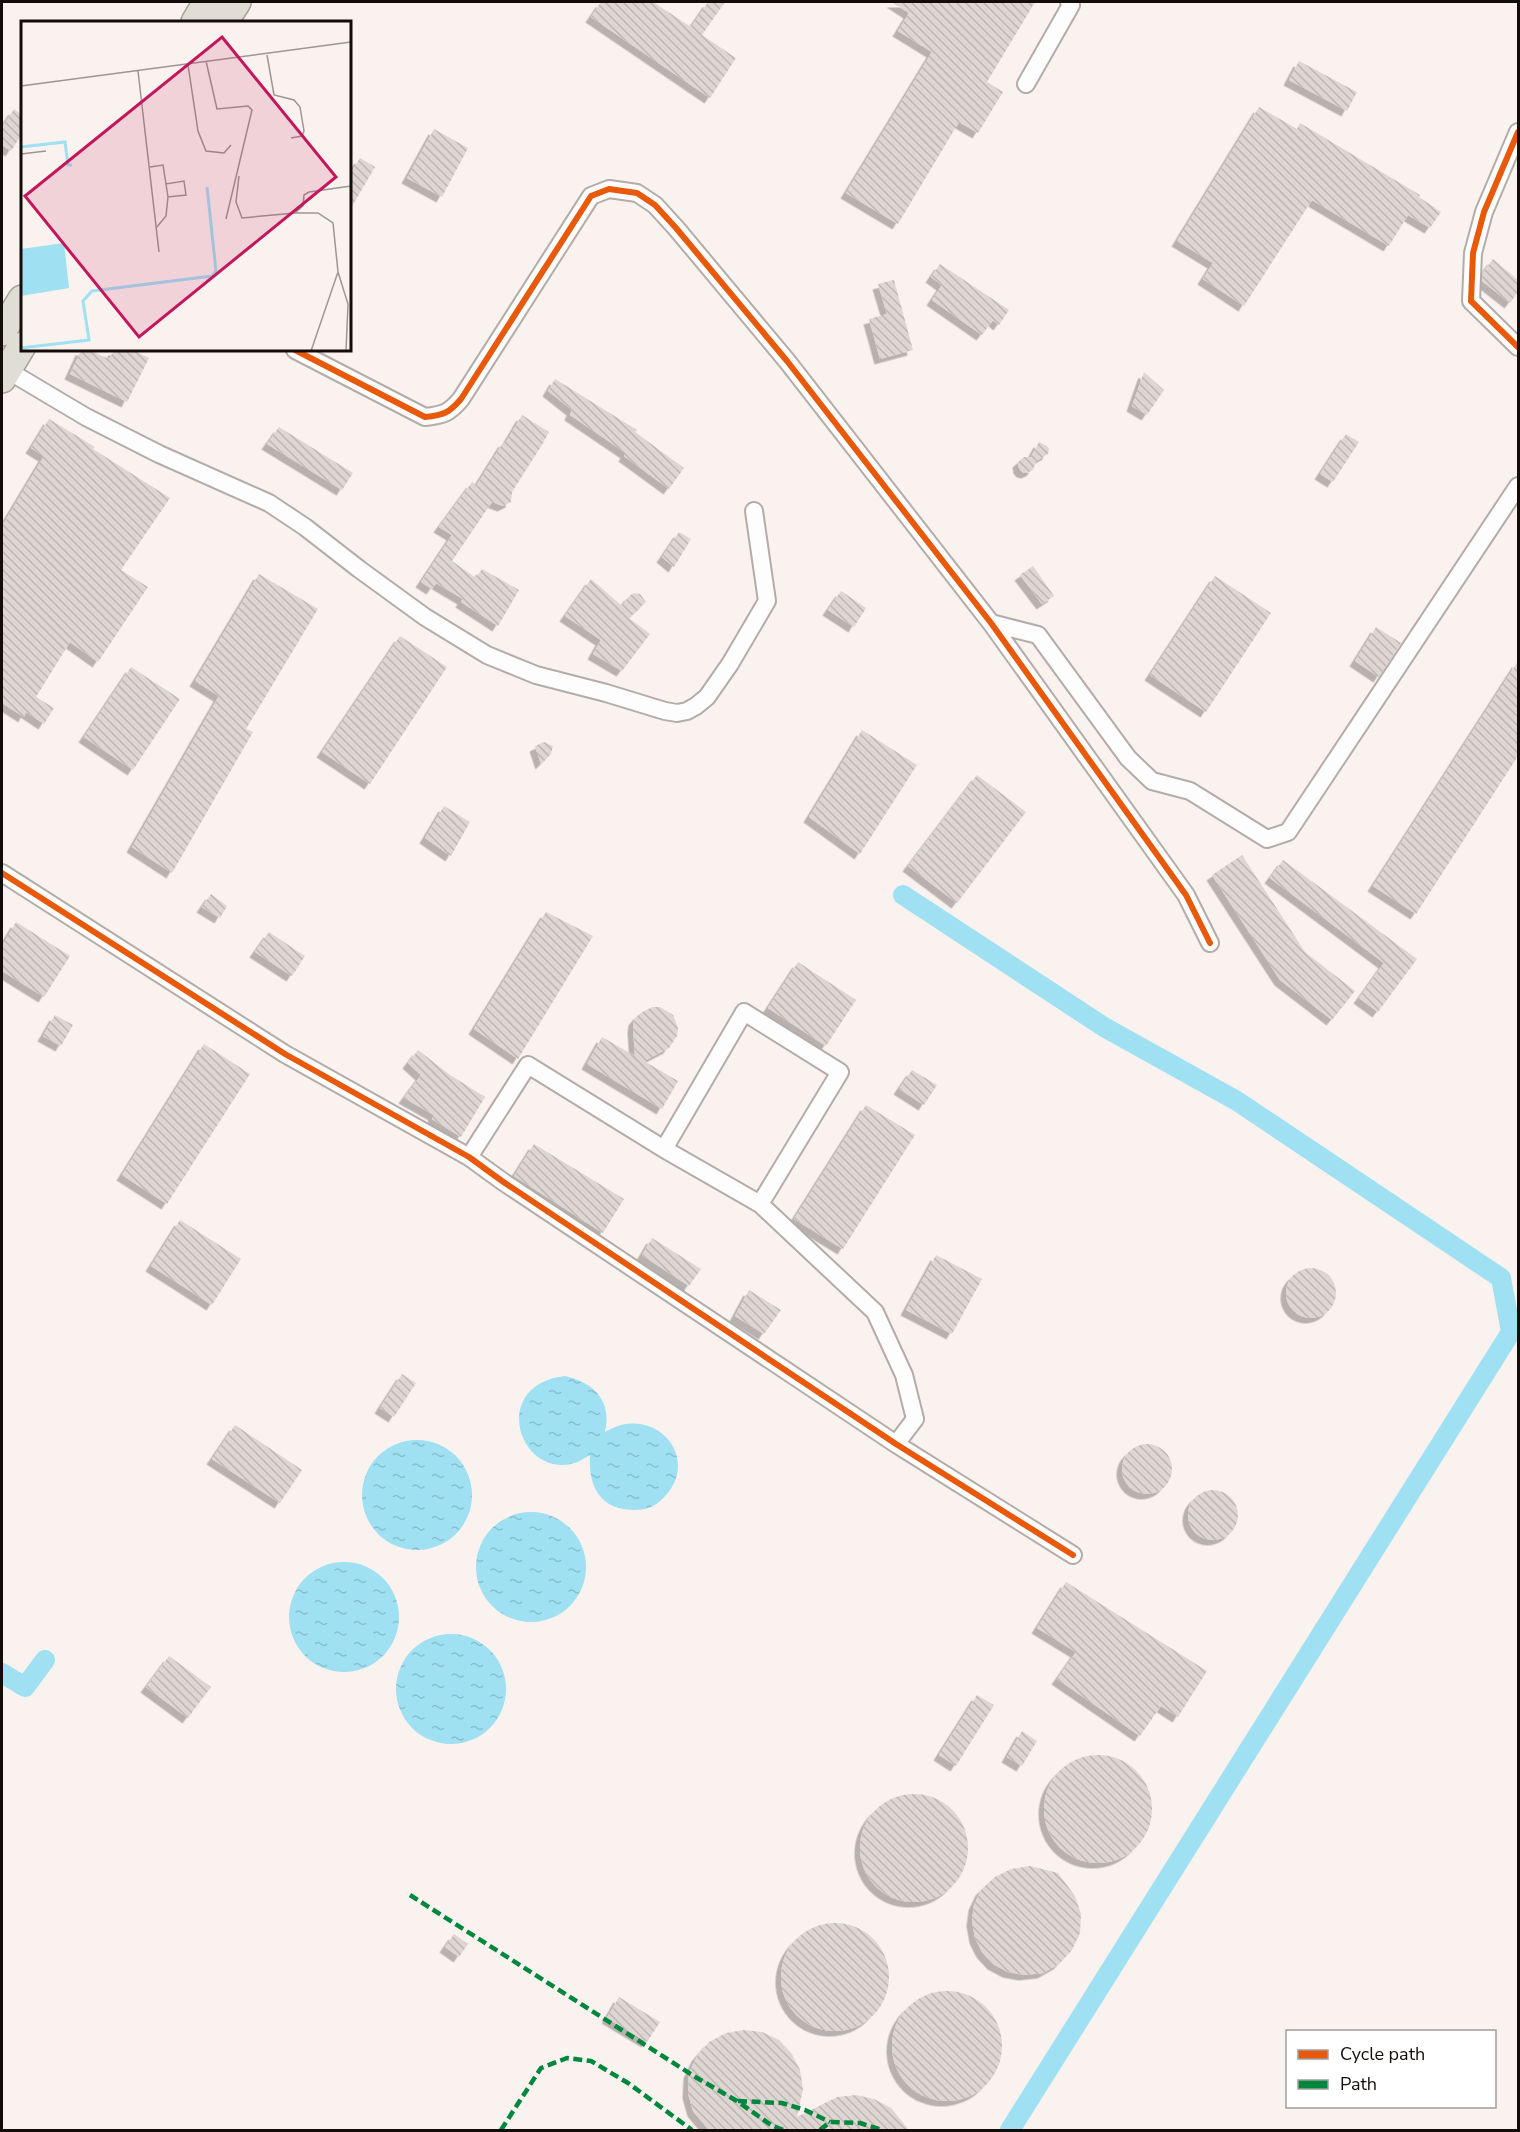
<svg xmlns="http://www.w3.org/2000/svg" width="1520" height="2132" viewBox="0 0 1520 2132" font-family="'Nunito Sans',sans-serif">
<defs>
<pattern id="water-ripples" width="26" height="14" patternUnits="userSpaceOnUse" patternTransform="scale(1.5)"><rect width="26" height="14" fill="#9fe0f2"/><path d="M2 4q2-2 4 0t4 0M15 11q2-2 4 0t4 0" fill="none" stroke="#88bfce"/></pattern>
<pattern id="building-back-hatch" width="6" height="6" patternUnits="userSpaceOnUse" patternTransform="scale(1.5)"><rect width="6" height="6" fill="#ded6d2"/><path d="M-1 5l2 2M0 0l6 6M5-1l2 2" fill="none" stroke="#beb6b3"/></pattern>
<filter id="shadow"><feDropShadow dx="-5.5" dy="5.5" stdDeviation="0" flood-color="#0004"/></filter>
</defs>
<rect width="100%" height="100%" fill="#faf2ef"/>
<path fill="url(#water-ripples)" d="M565 1376C595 1383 612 1401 605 1432 653 1403 700 1455 667 1494 661 1501 654 1507 645 1509 632 1511 620 1510 609 1504 592 1493 589 1474 590 1455 586 1457 582 1460 578 1462 520 1483 487 1385 565 1376Z
M362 1495a55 55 0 1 1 110 0a55 55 0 1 1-110 0Z
M476 1567a55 55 0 1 1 110 0a55 55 0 1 1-110 0Z
M289 1617a55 55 0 1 1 110 0a55 55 0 1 1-110 0Z
M396 1689a55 55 0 1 1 110 0a55 55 0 1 1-110 0Z"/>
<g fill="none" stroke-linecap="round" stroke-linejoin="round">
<path stroke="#9fe0f2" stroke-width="20" d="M903 895 1104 1027 1237 1101 1501 1278 1511 1332 1010 2130
M2 1673 25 1687 45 1660"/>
</g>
<path fill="url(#building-back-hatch)" filter="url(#shadow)" d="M601 2H653L691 27 708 2H725L702 35 736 58 710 98 591 17Z
M892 2H1035L987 82 1003 92 978 133 959 122 898 224 846 193 932 52 898 31 909 13Z
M1299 61 1357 92 1347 111 1289 80Z
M1259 107 1297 129 1300 123 1420 195 1419 197 1441 212 1430 228 1408 215 1389 246 1312 200 1244 306 1203 279 1213 263 1177 241Z
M14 109 22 115V134L11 151 2 145V127Z
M434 129 468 148 442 197 407 178Z
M360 158 375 167 350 210V174Z
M1493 259 1518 280V292L1510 303 1482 281 1483 272Z
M940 264 1009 310 999 325 993 320 982 335 932 300 942 285 931 277Z
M894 280 913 350 880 359 869 319 887 314 878 284Z
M81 350H89L109 359 114 350H132L149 358 127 402 70 374Z
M1144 372 1164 390 1147 415 1132 406Z
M555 379 637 430 635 432 684 468 669 489 624 456 626 453 570 415 572 410 548 391Z
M522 415 549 432 542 445 512 492 511 502 503 506 492 502 452 561 476 578 482 569 519 590 498 626 461 602 463 599 436 583 432 589 421 582 452 535 439 527 472 482 476 486 504 441 506 442Z
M49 419 95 447 93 449 170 498 121 570 148 587 98 662 70 642 36 697 54 708 44 724 26 712 24 717 2 703V526L44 456 31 448Z
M279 427 353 473 342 490 267 444Z
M1346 434 1359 442 1333 482 1320 474Z
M1039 442 1047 446 1049 449 1048 454 1036 461 1033 470 1027 473 1022 472 1019 468 1018 462 1024 457H1031Z
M679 532 691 539 674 567 662 557Z
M1033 566 1054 596 1042 604 1020 575Z
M259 574 318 609 246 729 253 732 172 873 132 847 219 696 195 681Z
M1215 576 1271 613 1206 712 1150 675Z
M591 579 622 606 629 596 634 593 640 594 646 602 629 618 650 634 622 671 593 654 601 640 565 616Z
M841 591 866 608 854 627 828 610Z
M1376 627 1401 643 1379 677 1355 661Z
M400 636 447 667 370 784 322 752Z
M1518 661V756L1416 914 1373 886Z
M131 667 180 699 133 770 84 737Z
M862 730 917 765 860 854 809 817Z
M544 742 553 746 551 754 541 764 535 746Z
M977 775 1026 812 957 903 908 866Z
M444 806 470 822 451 856 425 838Z
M1242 855 1305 952 1355 991 1332 1020 1280 980 1212 875Z
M1283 860 1417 959 1378 1012 1359 998 1384 963 1270 878Z
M211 894 227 906 220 918 202 907Z
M546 912 593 936 518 1059 474 1029Z
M16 922 70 956 44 997 2 971V946Z
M269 932 305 956 292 976 255 952Z
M798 962 856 1000 826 1046 768 1008Z
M652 1007H660L673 1015 678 1028 677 1036 669 1048 644 1061 678 1081 662 1109 587 1064 602 1037 635 1056 633 1028 634 1020 639 1014Z
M55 1015 73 1025 61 1046 43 1036Z
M204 1044 250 1074 167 1204 122 1175Z
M418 1050 450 1075 485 1097 461 1137 432 1119 434 1115 404 1098 421 1075 408 1063Z
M912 1070 937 1085 924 1105 899 1089Z
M866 1105 915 1135 843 1249 794 1219Z
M534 1144 624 1199 603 1233 514 1176Z
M180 1220 241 1259 212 1305 151 1266Z
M652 1238 701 1269 689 1286 642 1255Z
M936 1255 982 1279 952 1334 906 1310Z
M1286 1293a25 25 0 1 1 50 0a25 25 0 1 1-50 0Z
M749 1290 781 1310 764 1334 735 1316Z
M402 1374 416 1383 394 1417 380 1408Z
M235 1425 302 1470 280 1503 212 1459Z
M1122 1469a25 25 0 1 1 50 0a25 25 0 1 1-50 0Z
M1188 1515a25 25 0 1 1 50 0a25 25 0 1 1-50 0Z
M1066 1582 1207 1671 1178 1717 1161 1706 1140 1736 1057 1679 1076 1652 1037 1628Z
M169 1656 211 1687 188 1718 146 1687Z
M977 1695 994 1705 956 1766 939 1755Z
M1022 1731 1037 1741 1022 1766 1007 1757Z
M1044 1809a54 54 0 1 1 108 0a54 54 0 1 1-108 0Z
M860 1848a54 54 0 1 1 108 0a54 54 0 1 1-108 0Z
M1030 1866 1058 1873 1075 1896 1081 1914 1080 1933 1072 1950 1059 1964 1043 1973 1024 1975 1008 1972 993 1964 982 1952 975 1938 972 1921 974 1905 981 1890 995 1877 1011 1869Z
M781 1977a54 54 0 1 1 108 0a54 54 0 1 1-108 0Z
M454 1934 468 1944 459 1957 445 1947Z
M892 2046a55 55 0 1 1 110 0a55 55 0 1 1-110 0Z
M619 1997 660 2022 647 2042 607 2018Z
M744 2030 762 2032 779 2040 792 2054 800 2070 803 2089 797 2117 837 2097 856 2095 874 2099 891 2108 909 2130H709L693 2111 688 2093 689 2073 697 2056 709 2042 726 2033Z"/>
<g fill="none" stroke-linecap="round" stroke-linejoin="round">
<g stroke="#b3aca8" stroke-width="20">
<path id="minor" d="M1026 84 1071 5 1069 2
M1518 132 1484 212 1473 253 1471 301 1518 347
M295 350 425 417C444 415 449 413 461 399L591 196 609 189 637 193 655 205 676 228 787 361 991 623 1186 895 1210 943
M7 370 86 417 159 454 269 503 305 527 359 569 425 617 487 655 536 675 606 693 665 711 677 713 687 711 696 706 707 697 730 664 767 601 754 511
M991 623 1038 635 1128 758 1152 781 1190 791 1267 839 1288 832 1518 486
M2 873 285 1054 469 1157 502 1181 896 1444 1073 1555
M469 1157 528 1065 664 1149 744 1012 840 1072 760 1204 664 1149
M760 1204 875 1312 904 1375 915 1419 896 1444"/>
</g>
<g stroke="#a8a195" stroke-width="30">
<path id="trunk" d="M195 22 207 2
M224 22 237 2
M2 332 22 299
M2 379 22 346"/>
</g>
<use href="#minor" stroke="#fefdfd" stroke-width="16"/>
<use href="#trunk" stroke="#e0ddd4" stroke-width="27"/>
<path stroke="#00873e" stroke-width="4.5" stroke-dasharray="9 4.5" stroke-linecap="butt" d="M410 1895 697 2078 737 2101 771 2125 783 2130
M738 2101 782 2103 805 2110 830 2122
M501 2130 541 2068 567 2058 591 2061 628 2083 692 2130
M820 2130 830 2122 860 2123 882 2130"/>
<g stroke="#fff" stroke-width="10">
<path id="cycleway" d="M1518 132 1484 212 1473 253 1471 301 1518 347
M295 350 425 417C444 415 449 413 461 399L591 196 609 189 637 193 655 205 676 228 787 361 991 623 1186 895 1210 943
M2 873 285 1054 469 1157 502 1181 896 1444 1073 1555"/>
</g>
<use href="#cycleway" stroke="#e8590c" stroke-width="6"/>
</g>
<g transform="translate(21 21)">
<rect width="330" height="330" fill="#faf2ef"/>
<path d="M43 222 48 267 0 275V228Z" fill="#9fe0f2"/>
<path fill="none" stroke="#9fe0f2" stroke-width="3" d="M0 126 44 121 47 144H51M0 327 68 319 62 280 71 270 191 255 195 250 186 166"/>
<path fill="none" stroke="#9e9693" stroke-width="1.5" d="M246 34 253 74 273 79 279 86 283 110 281 115 270 117M185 40 196 88 227 85 231 89 205 198M167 44 177 110 185 130 203 132 210 124M117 50 138 231M0 65 330 21M0 133 25 130M129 146 142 144 145 163 163 160 165 174 147 176 145 163M218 155 215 181 221 197 274 192 282 185 283 174 288 171 330 165M274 192H297L312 202 317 251 290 330M135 207 145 195 147 176M317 251 327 283 325 330"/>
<path fill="#c2185b" fill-opacity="0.15" stroke="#c2185b" stroke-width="3" d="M201 16 315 156 118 316 4 175Z"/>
<rect width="330" height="330" fill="none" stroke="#130c09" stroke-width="3"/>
</g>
<rect width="1520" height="2132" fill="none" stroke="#130c09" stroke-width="6"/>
<rect x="1286" y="2030" width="210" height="78" fill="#ffffff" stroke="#a19e9d" stroke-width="1.5"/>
<rect x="1298" y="2050" width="30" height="9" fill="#e8590c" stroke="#a19e9d" stroke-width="1.5"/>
<text x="1340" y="2060" font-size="18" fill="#130c09">Cycle path</text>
<rect x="1298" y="2080" width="30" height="9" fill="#00873e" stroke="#a19e9d" stroke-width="1.5"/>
<text x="1340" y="2090" font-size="18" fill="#130c09">Path</text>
</svg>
